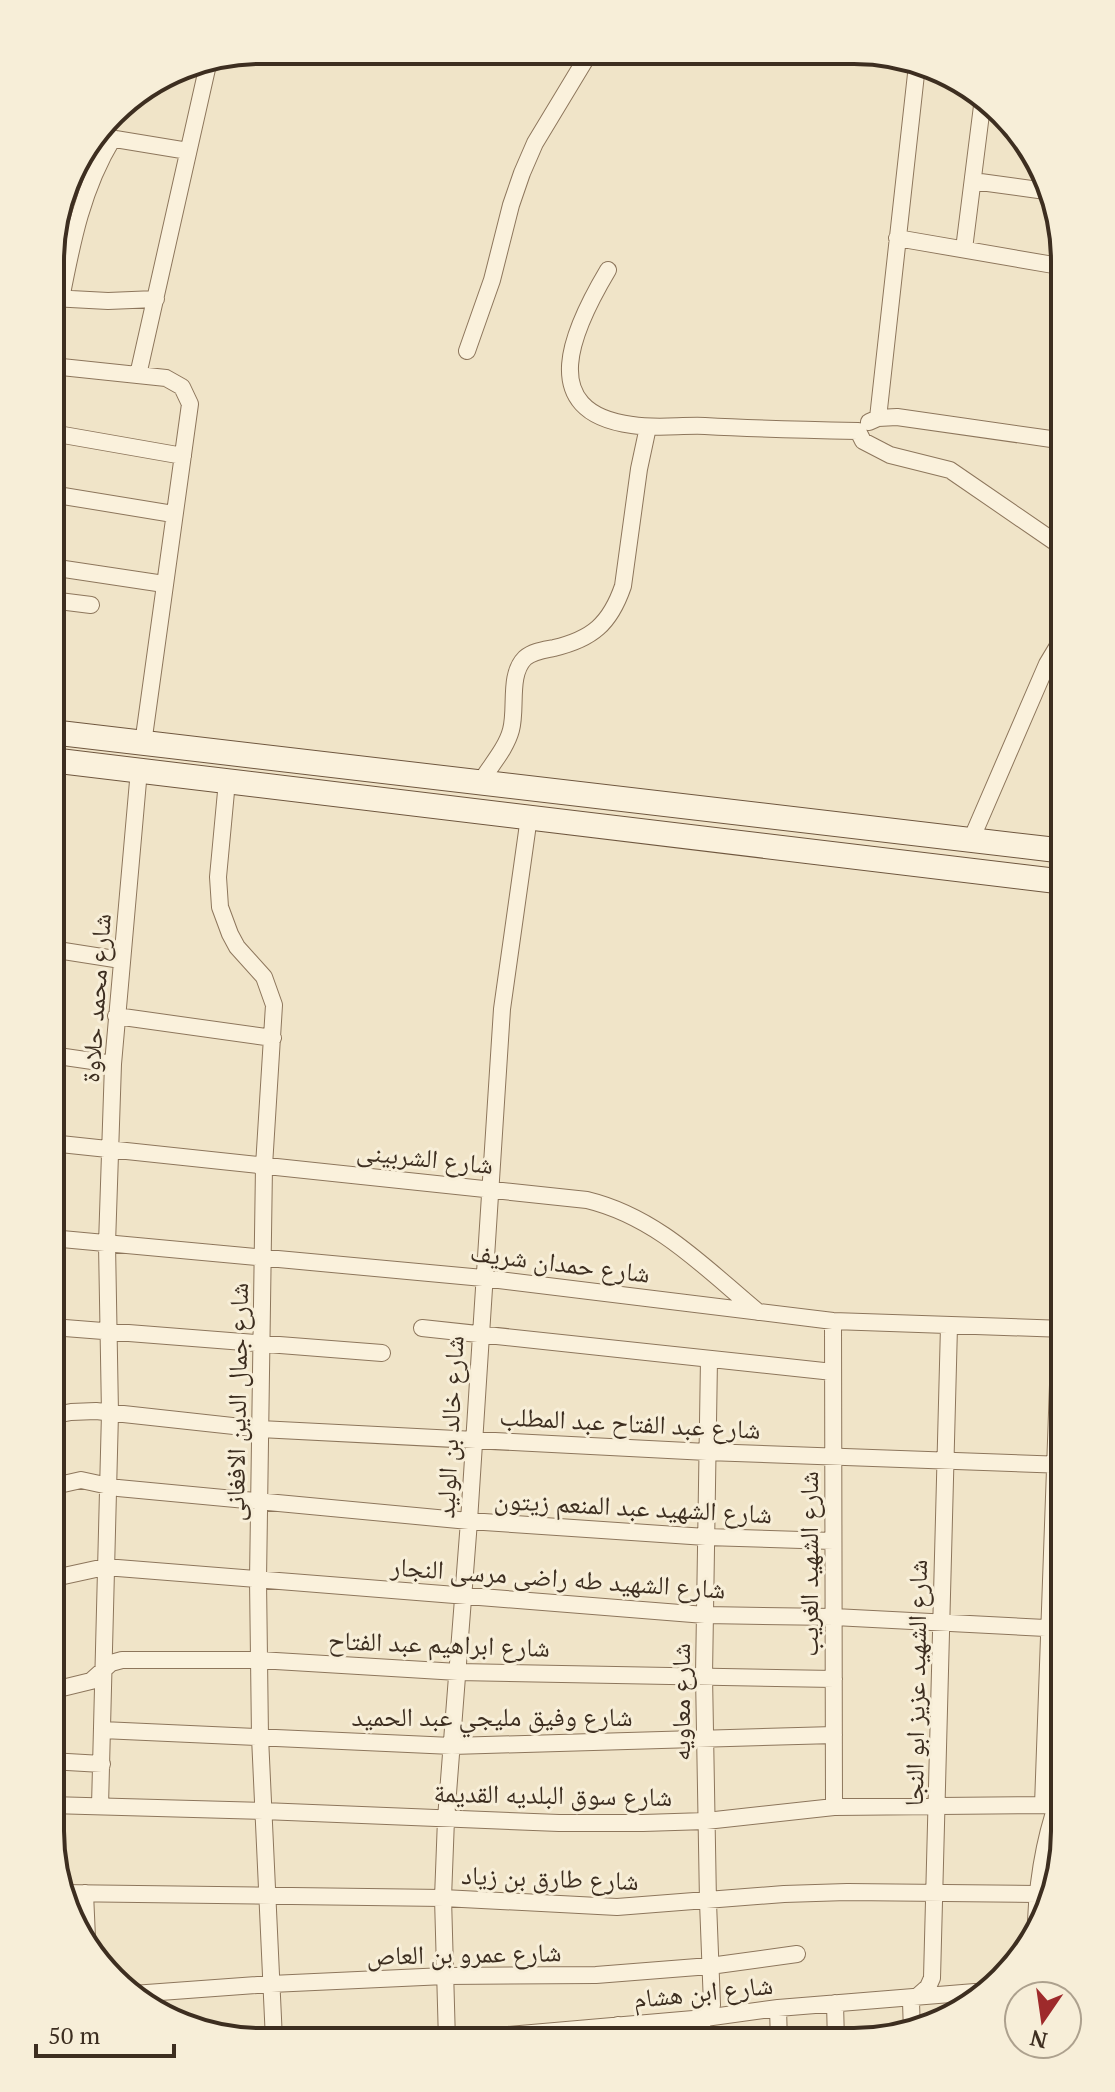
<svg xmlns="http://www.w3.org/2000/svg" width="1115" height="2092" viewBox="0 0 1115 2092" font-family="'PT Serif','Noto Naskh Arabic',serif">
<rect width="100%" height="100%" fill="#f0e4c8"/>
<g fill="none" stroke-linecap="round" stroke-linejoin="round">
<g stroke="#8d765c" stroke-width="18">
<path id="minor" d="M97 136 188 151
M973 181 1053 192
M897 238 1065 267
M964 249 983 98
M608 270C574 327 533 412 632 425 657 429 681 425 705 426 756 429 807 430 858 431L863 441 890 455 950 470 1065 549
M52 298 108 301 156 299
M61 299C72 242 82 189 113 138
M467 351 492 280 511 205 522 173 535 143 590 52
M52 366 166 378 182 387 190 404 143 744
M138 375 209 60
M878 418 917 65
M869 422 878 418 897 417 1065 441
M52 433 183 456
M51 494 173 514
M51 567 164 584
M51 600 91 605
M227 781 218 877 220 907 230 934 237 947 264 977 274 1005 264 1166 258 1580 260 1737 274 2040
M480 783C490 766 506 749 511 730 517 708 508 675 525 658 533 651 544 650 554 648 592 639 610 624 623 586L639 469 648 427
M971 840 1047 664 1065 634
M51 949 121 960
M116 1016 273 1038
M51 1055 113 1064
M51 1143 587 1200C657 1217 704 1267 758 1312
M51 1238 483 1278 833 1321 1065 1329
M833 1321 834 1807
M52 1327 382 1353
M422 1328 833 1372
M50 1416 71 1412 96 1411 260 1429 707 1452 1065 1465
M50 1487 81 1480 118 1488 469 1521 706 1537 833 1541
M50 1579 105 1567 705 1615 834 1617 1065 1629
M50 1691 91 1681 111 1663 122 1660H259L458 1672 834 1679
M102 1730 452 1746 834 1735
M50 1761 102 1764
M50 1805 263 1811 559 1823H643L706 1821 834 1807 1055 1805
M1043 1805 1060 1329
M100 1806 110 1413 107 1244 113 1064 139 770
M60 1893 443 1898 617 1907 784 1894 847 1892 1037 1894
M85 1893 87 1938
M1036 1921C1038 1872 1046 1828 1065 1782
M133 1994 271 1984 445 1976 596 1975 710 1966 797 1954
M835 2003 836 2042
M778 2008 779 2042
M618 2025 619 2041
M912 2032 911 2002 928 1987 932 1978 949 1326
M439 2041 705 2018 778 2008 975 1992
M447 2041 443 1898 446 1819 469 1521 502 1009 529 817
M701 2042 702 2024 712 2005 708 1902 704 1675 709 1359"/>
</g>
<g stroke="#6f573f" stroke-width="26">
<path id="secondary" d="M51 732 1065 851
M51 760 1065 882"/>
</g>
<use href="#minor" stroke="#faf1dc" stroke-width="16"/>
<use href="#secondary" stroke="#faf1dc" stroke-width="24"/>
</g>
<g text-anchor="middle" stroke-width="6" stroke-linejoin="round" paint-order="stroke">
<g font-size="26" fill="#3d2e20" stroke="#f7eed8">
<text transform="translate(96 998) rotate(-86)" y="9">شارع محمد حلاوة</text>
<text transform="translate(425 1158) rotate(6)" y="9">شارع الشربينى</text>
<text transform="translate(560 1263) rotate(7)" y="9">شارع حمدان شريف</text>
<text transform="translate(237 1402) rotate(-89)" y="9">شارع جمال الدين الافغانى</text>
<text transform="translate(630 1423) rotate(3)" y="9">شارع عبد الفتاح عبد المطلب</text>
<text transform="translate(450 1427) rotate(-87)" y="9">شارع خالد بن الوليد</text>
<text transform="translate(633 1507) rotate(3)" y="9">شارع الشهيد عبد المنعم زيتون</text>
<text transform="translate(809 1564) rotate(-90)" y="9">شارع الشهيد الغريب</text>
<text transform="translate(558 1578) rotate(4)" y="9">شارع الشهيد طه راضى مرسى النجار</text>
<text transform="translate(439 1644) rotate(2)" y="9">شارع ابراهيم عبد الفتاح</text>
<text transform="translate(916 1683) rotate(-89)" y="9">شارع الشهيد عزيز ابو النجا</text>
<text transform="translate(681 1702) rotate(-90)" y="9">شارع معاويه</text>
<text x="492" y="1726">شارع وفيق مليجي عبد الحميد</text>
<text transform="translate(553 1795) rotate(1)" y="9">شارع سوق البلديه القديمة</text>
<text transform="translate(550 1878) rotate(2)" y="9">شارع طارق بن زياد</text>
<text transform="translate(464 1954) rotate(-1)" y="9">شارع عمرو بن العاص</text>
<text transform="translate(703 1992) rotate(-6)" y="9">شارع ابن هشام</text>
</g>
</g>
<path d="M0 0H1115V2092H0ZM261 64H854A197 197 0 0 1 1051 261V1831A197 197 0 0 1 854 2028H261A197 197 0 0 1 64 1831V261A197 197 0 0 1 261 64Z" fill="#f7eed8" fill-rule="evenodd"/>
<path fill="none" stroke="#3d2e20" stroke-width="4" d="M261 64H854A197 197 0 0 1 1051 261V1831A197 197 0 0 1 854 2028H261A197 197 0 0 1 64 1831V261A197 197 0 0 1 261 64Z"/>
<g transform="translate(1043 2020) rotate(193)"><circle r="38" fill="#f7eed8" stroke="#ada18e" stroke-width="2"/>
<path d="M0-6L14 30L0 20L-14 30Z" fill="#9e2a2b"/>
<text y="-12" font-size="22" font-weight="bold" text-anchor="middle" fill="#3d2e20">N</text>
</g>
<path d="M36 2044v12h138v-12" fill="none" stroke="#3d2e20" stroke-width="4"/>
<text x="48" y="2044" font-size="24" fill="#3d2e20" stroke="#f7eed8" stroke-width="6" paint-order="stroke">50 m</text>
</svg>
